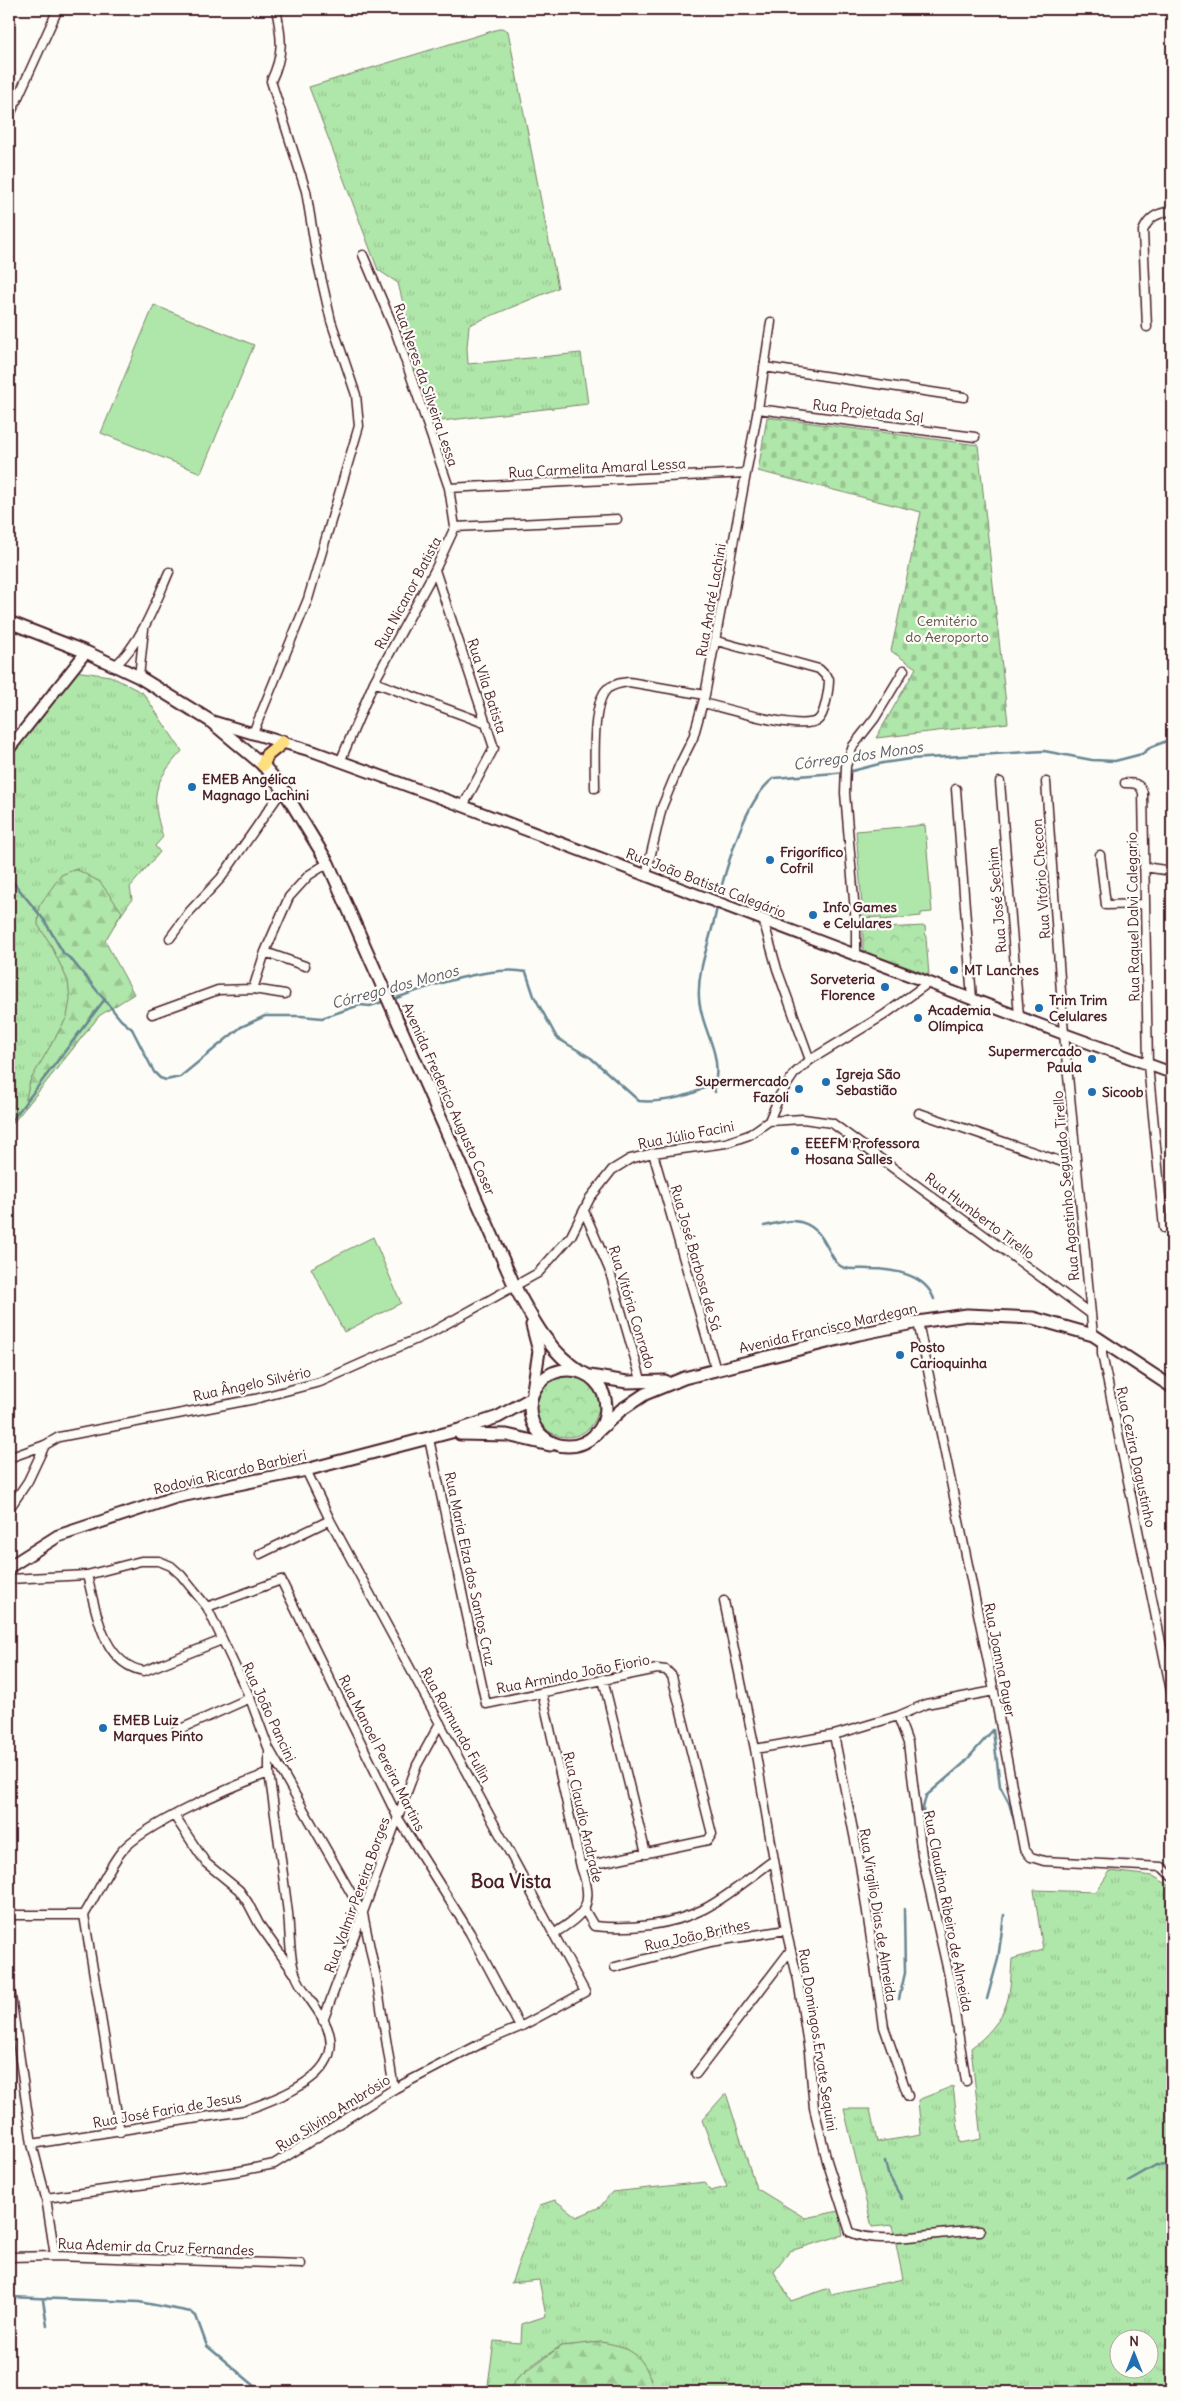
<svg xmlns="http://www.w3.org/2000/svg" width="1181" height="2401" viewBox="0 0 1181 2401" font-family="Delius,sans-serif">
<defs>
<pattern id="grass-tufts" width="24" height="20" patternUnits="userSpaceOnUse" patternTransform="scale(1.25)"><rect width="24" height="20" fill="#afe6a9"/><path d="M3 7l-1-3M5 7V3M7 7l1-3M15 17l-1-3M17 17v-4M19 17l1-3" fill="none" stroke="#98c592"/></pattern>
<pattern id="forest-firs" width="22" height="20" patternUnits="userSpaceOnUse" patternTransform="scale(1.25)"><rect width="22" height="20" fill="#afe6a9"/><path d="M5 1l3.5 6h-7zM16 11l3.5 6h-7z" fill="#98c592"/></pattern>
<pattern id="cemetery-stones" width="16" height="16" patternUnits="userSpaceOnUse" patternTransform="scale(1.25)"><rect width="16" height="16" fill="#afe6a9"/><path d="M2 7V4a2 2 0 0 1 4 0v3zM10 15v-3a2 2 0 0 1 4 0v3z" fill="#98c592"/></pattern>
<pattern id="park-crowns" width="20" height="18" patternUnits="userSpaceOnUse" patternTransform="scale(1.25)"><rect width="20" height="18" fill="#afe6a9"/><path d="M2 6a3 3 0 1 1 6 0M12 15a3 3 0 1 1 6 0" fill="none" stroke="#98c592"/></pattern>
</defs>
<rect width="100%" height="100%" fill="#fdfcf7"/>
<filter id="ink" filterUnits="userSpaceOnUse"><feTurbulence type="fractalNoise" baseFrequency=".02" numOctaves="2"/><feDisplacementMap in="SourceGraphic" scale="10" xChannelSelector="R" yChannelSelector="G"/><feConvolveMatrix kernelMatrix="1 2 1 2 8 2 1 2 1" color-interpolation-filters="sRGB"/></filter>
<g filter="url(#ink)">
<path fill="url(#grass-tufts)" stroke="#7c826a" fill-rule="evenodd" d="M502 28 508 31 558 288 469 325 467 348 468 364 581 353 588 404 433 422 404 341 408 323 398 283 378 270 309 87Z
M75 671 110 676 143 693 182 751C153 783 150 795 163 837L155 846 160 852 130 887 132 899 96 952 99 1016 9 1128V756Z
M1110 1871 1153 1876 1172 1887V2392H654L650 2377 561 2346C546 2356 513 2374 512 2392H487L494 2341 521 2343 522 2324 546 2316 539 2280 511 2283 540 2205 555 2200 577 2217 600 2207 612 2192 705 2182 710 2191 727 2187 702 2120 726 2093 756 2188 805 2218 839 2211 843 2235 790 2251 774 2272 791 2301 829 2288 831 2294 903 2279 892 2225 872 2227 844 2109H870L877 2142 921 2135 918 2100 953 2086 960 2143 981 2139 971 2048C986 2037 1001 2021 1007 2002 1011 1989 1011 1972 1012 1959L1043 1950 1034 1890 1096 1892ZM1118 2338H1148V2368H1118Z"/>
<path fill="url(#forest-firs)" stroke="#7c826a" d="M76 869 100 882 122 912 105 941 134 994 99 1016 26 1107H24L30 1081 67 1017 70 999 68 981 50 943 38 925 39 906 61 875Z
M601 2342C634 2347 647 2359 654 2392H512V2386L518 2377 561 2346Z"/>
<path fill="url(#cemetery-stones)" stroke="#7c826a" d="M767 417 978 445 1008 723 876 738 916 668 891 651 921 512 758 471Z"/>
<path fill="url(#park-crowns)" stroke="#7c826a" d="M925 926 929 975 863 951V929Z
M535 1405a32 32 0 1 1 64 0a32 32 0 1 1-64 0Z"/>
<path fill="#afe6a9" stroke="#7c826a" d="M154 305 254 345 201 473 101 433Z
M925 825 932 912 921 913V916L881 920V917L863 918 856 831Z
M373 1237 401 1303 344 1332 311 1268Z"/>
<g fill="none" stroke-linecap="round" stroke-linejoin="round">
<path stroke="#678692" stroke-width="2.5" d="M9 877 44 920 64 954 71 959 121 1020 132 1029 154 1072 160 1078 166 1080 180 1077 241 1027 265 1016H301L322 1018 360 1005 370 1006 385 1001
M718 899C727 866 745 799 774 778L848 772 883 763 910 759 1044 751 1092 760 1115 761 1142 754 1151 747 1172 739
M391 1000C423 988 493 964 526 972L534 996 557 1038 591 1058 639 1101C661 1103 703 1096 716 1077 720 1050 700 1025 699 998 697 967 712 937 717 907
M713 1081 715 1092
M9 1124 105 999
M764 1226C773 1224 785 1220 794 1221 829 1224 826 1263 845 1268 852 1270 861 1268 869 1269 893 1269 925 1274 934 1299
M993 1730 1000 1786 1009 1803 1017 1831
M924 1823 923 1808 926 1796 963 1764 993 1730
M899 1999 905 1973 904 1909
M987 1999 998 1959 1004 1915
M885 2161 888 2174 902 2199
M1128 2181 1156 2165 1172 2166
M9 2297 139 2302 191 2312 196 2316 207 2346 262 2392
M43 2300 47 2326"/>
<g stroke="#4a1f2b" stroke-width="11">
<path id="minor" d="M9 117 58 9
M1147 327 1143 231C1149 217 1157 213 1172 211
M764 367 964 397
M758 409 975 437
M449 488 746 473
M455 527 617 519
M435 570 494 748 463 806
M116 665C142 641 155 604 169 572
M139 677 144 629
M374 682 487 724
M703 703C725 708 800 732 818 720 825 715 829 688 829 679L819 669 717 641
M253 733 308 599 359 426 356 395 331 321 318 264 306 191 271 81C284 54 282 38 276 9
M340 762 374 682 435 570 455 527 449 488 396 333 363 255
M1000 782 1019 1016
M1046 782 1064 1034 1093 1335
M1125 783C1134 783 1140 783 1143 793L1148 1065 1164 1228
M595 788C595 766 591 704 607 689 613 684 621 683 629 682L705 695
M956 789 972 999
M1100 855 1106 905 1145 904
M1144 867 1172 871
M646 875 662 807 679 766 693 738 705 695 758 409 771 322
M763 919 777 969 810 1060
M170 938 190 911 221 878 283 789
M265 952 305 966
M856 956V924L845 793 846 766 853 746 875 718 904 670
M253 989 265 952 289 897 309 875 328 863
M152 1014 218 990 253 989 285 994
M919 1113 1077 1167
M769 1121 803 1119 832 1123 1091 1314
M653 1153 716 1370
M584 1211 609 1269 642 1383
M918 1322 994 1691 1024 1849 1031 1857 1044 1861 1162 1867 1172 1877
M1102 1341V1354L1172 1696
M429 1439 486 1704 657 1669 666 1670 672 1676 712 1834 708 1840 581 1867
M9 1458 45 1445 59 1437 255 1399 320 1382 430 1333 538 1273 571 1236 590 1198 612 1170 630 1159 653 1153 726 1143 749 1135 769 1121 780 1095 794 1074 810 1060 884 1015 928 983
M9 1509 28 1481 45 1445
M260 1554 330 1520
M87 1575C96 1610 102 1664 144 1671L222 1640
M9 1579 87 1575 141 1561H159L171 1566 181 1575 207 1607 250 1698 268 1747 363 1914 376 1977 394 2089
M724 1601 755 1749 786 1930 798 1980 809 2052 814 2108 827 2161 850 2232C882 2247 943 2230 980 2231
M207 1607 281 1580 398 1818 470 1933 520 2027
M603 1679 646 1854
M542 1693 581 1867C595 1905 586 1913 555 1933
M898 1716 908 1743 922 1856 949 1976 966 2081
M176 1731 250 1698
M834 1735 860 1865 884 2027 908 2096
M755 1749 834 1735 898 1716 926 1704 994 1691
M175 1817 206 1863 239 1890 248 1903 259 1924 294 1973
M584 1909 594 1926C630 1930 672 1925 704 1909 729 1896 752 1876 774 1860
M9 1915H84
M84 1915C96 1896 107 1870 121 1852 142 1825 235 1785 269 1773
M84 1915 120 2132
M615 1967 711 1942 786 1930
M9 1982 32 2144 46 2198 55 2256
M323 2021 417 1765 440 1723
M696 2074 790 1951
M32 2144 243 2111C271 2101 319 2084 329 2055 339 2024 303 1999 295 1973 289 1957 290 1931 288 1913 282 1866 276 1820 269 1773V1749
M46 2198 240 2171 274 2164 394 2089 484 2042 520 2027 585 1992 330 1520 306 1470
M9 2257 55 2256 301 2264
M9 2389 17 2392"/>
</g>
<g stroke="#4a1f2b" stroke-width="14">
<path id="tertiary" d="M211 721 315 752 463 806 1064 1034 1172 1073
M9 749 86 652"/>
</g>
<g stroke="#4a1f2b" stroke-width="15">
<path id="secondary" d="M9 622 86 652 139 677 209 720 263 765 283 789 328 863 515 1287C533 1320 549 1352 581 1372
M532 1325 539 1351 533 1390
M530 1408a38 38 0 1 1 76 0a38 38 0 1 1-76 0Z
M590 1376 627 1382 665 1381
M460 1434 507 1435 550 1445
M595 1434 621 1410 645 1394 684 1378 859 1334 918 1322 967 1315 1033 1318 1093 1335 1172 1387
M9 1567 58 1536 176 1497 306 1470 459 1430 498 1417 530 1399"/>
</g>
<g stroke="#4a1f2b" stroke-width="16">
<path id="primary" d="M263 765 267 755 283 742"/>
</g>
<use href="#minor" stroke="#fdfcf7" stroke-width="8"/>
<use href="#tertiary" stroke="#fdfcf7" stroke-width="10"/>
<use href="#secondary" stroke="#fdfcf7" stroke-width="11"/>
<use href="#primary" stroke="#fedf80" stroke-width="12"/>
</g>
</g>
<g fill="#1f6fb2" stroke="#fdfcf7" stroke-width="2">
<circle cx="192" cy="787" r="5"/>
<circle cx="770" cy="860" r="5"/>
<circle cx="813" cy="915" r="5"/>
<circle cx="954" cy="970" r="5"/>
<circle cx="885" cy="987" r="5"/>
<circle cx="1039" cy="1008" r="5"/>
<circle cx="918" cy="1018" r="5"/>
<circle cx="1092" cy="1059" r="5"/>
<circle cx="826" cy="1082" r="5"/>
<circle cx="799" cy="1089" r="5"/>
<circle cx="1092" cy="1092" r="5"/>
<circle cx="795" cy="1151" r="5"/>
<circle cx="900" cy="1355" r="5"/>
<circle cx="103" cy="1728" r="5"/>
</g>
<g text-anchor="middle" stroke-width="4.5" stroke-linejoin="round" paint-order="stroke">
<g font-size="14" fill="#4a1f2b" stroke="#fdfcf7">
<text transform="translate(426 385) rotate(71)" y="5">Rua Neres da Silveira Lessa</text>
<text transform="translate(868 411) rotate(7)" y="5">Rua Projetada Sql</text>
<text transform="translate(597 468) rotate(-3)" y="5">Rua Carmelita Amaral Lessa</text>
<text transform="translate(408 593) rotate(-62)" y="5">Rua Nicanor Batista</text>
<text transform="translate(711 600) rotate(-80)" y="5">Rua André Lachini</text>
<text transform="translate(487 686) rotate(72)" y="5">Rua Vila Batista</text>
<text transform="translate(1041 879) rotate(-94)" y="5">Rua Vitório Checon</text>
<text transform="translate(706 883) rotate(21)" y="5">Rua João Batista Calegário</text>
<text transform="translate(997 900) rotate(-95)" y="5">Rua José Sechim</text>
<text transform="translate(1133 917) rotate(-91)" y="5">Rua Raquel Dalvi Calegario</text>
<text transform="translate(449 1099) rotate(66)" y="5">Avenida Frederico Augusto Coser</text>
<text transform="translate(686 1135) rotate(-11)" y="5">Rua Júlio Facini</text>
<text transform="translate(1066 1186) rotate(-95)" y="5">Rua Agostinho Segundo Tirello</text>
<text transform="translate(980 1216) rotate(37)" y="5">Rua Humberto Tirello</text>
<text transform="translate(696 1258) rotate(74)" y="5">Rua José Barbosa de Sá</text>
<text transform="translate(632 1307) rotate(73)" y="5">Rua Vitória Conrado</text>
<text transform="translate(828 1328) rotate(-13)" y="5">Avenida Francisco Mardegan</text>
<text transform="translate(252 1384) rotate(-12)" y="5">Rua Ângelo Silvério</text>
<text transform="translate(1136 1457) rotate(78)" y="5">Rua Cezira Dagustinho</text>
<text transform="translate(230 1472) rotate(-13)" y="5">Rodovia Ricardo Barbieri</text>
<text transform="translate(470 1569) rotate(78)" y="5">Rua Maria Elza dos Santos Cruz</text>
<text transform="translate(1000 1660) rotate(79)" y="5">Rua Joanna Payer</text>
<text transform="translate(573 1674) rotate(-11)" y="5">Rua Armindo João Fiorio</text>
<text transform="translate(269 1712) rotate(65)" y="5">Rua João Pancini</text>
<text transform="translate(456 1725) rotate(61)" y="5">Rua Raimundo Fullin</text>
<text transform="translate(382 1753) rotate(63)" y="5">Rua Manoel Pereira Martins</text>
<text transform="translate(583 1817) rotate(77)" y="5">Rua Claudio Andrade</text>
<text transform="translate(357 1895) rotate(-70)" y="5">Rua Valmir Pereira Borges</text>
<text transform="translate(948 1911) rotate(79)" y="5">Rua Claudina Ribeiro de Almeida</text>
<text transform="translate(878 1915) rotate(81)" y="5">Rua Virgilio Dias de Almeida</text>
<text transform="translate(697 1935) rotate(-12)" y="5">Rua João Brithes</text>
<text transform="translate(818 2040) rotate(81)" y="5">Rua Domingos Ervate Sequini</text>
<text transform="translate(167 2110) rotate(-10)" y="5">Rua José Faria de Jesus</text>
<text transform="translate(333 2113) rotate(-32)" y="5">Rua Silvino Ambrósio</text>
<text transform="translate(156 2247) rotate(2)" y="5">Rua Ademir da Cruz Fernandes</text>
</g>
<g font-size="14" fill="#63514a" stroke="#fdfcf7">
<text x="947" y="626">Cemitério<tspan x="947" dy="16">do Aeroporto</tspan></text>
</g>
<g font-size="14" font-weight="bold" fill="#4a1f2b" stroke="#fdfcf7" text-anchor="start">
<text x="202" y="784">EMEB Angélica<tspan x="202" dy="16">Magnago Lachini</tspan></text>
<text x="780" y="857">Frigorífico<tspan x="780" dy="16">Cofril</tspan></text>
<text x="823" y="912">Info Games<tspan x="823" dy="16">e Celulares</tspan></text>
<text x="964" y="975">MT Lanches</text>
<text x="875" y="984" text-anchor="end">Sorveteria<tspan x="875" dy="16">Florence</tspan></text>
<text x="1049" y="1005">Trim Trim<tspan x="1049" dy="16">Celulares</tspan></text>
<text x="928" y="1015">Academia<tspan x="928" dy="16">Olímpica</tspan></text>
<text x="1082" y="1056" text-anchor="end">Supermercado<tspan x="1082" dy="16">Paula</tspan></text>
<text x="836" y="1079">Igreja São<tspan x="836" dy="16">Sebastião</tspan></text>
<text x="789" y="1086" text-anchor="end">Supermercado<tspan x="789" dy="16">Fazoli</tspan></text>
<text x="1102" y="1097">Sicoob</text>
<text x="805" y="1148">EEEFM Professora<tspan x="805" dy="16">Hosana Salles</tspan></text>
<text x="910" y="1352">Posto<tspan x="910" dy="16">Carioquinha</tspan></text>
<text x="113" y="1725">EMEB Luiz<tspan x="113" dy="16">Marques Pinto</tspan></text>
</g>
<g font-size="15" font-style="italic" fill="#5b5b67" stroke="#fdfcf7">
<text transform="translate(858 756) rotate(-8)" y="5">Córrego dos Monos</text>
<text transform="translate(395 987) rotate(-15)" y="5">Córrego dos Monos</text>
</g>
<g font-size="19" font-weight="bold" fill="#4a1f2b" stroke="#fdfcf7">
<text x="511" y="1888">Boa Vista</text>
</g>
</g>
<rect width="1181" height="2401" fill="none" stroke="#fdfcf7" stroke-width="30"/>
<rect x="15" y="15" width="1151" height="2371" fill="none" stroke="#4a1f2b" stroke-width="2" filter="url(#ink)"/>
<g transform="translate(1134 2354)"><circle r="24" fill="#fdfcf7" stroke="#b5a4a5"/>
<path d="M0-4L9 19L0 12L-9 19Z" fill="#1f6fb2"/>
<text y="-8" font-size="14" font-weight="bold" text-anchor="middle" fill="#4a1f2b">N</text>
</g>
</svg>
